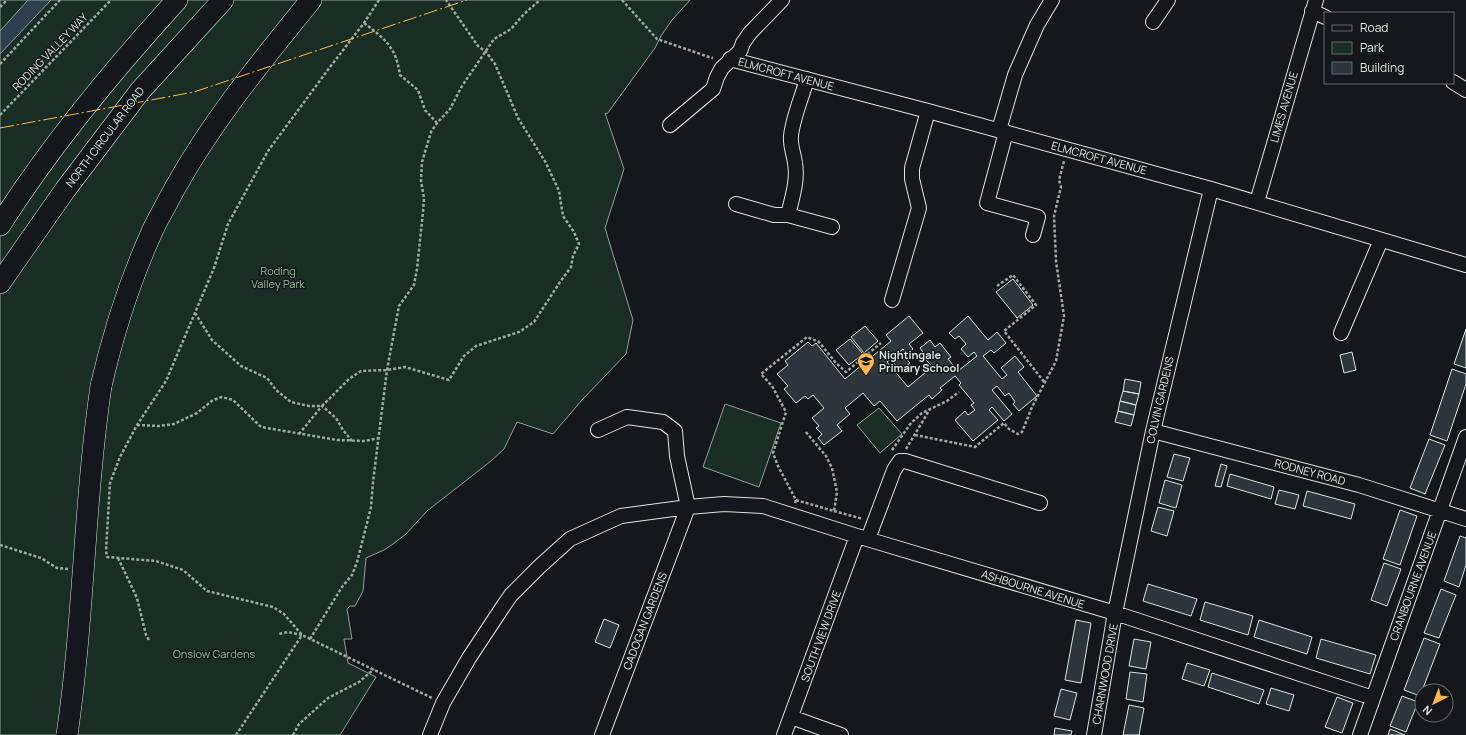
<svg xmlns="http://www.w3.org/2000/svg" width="1466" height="735" viewBox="0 0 1466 735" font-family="Manrope,sans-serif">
<rect width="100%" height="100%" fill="#14181c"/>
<path fill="#1a2d24" stroke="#939e99" d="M0 0H690L672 20 661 36 655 48 607 114 605 113 624 169 605 228 633 320 626 354 581 401 553 434 517 422 504 449 491 461 427 511 406 534 393 544 384 550 366 558 363 591 355 606H350L347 609 352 639H344L348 663 376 677 340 735H0Z
M725 404 781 423 759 487 703 467Z
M879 408 902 434 880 453 857 425Z"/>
<path fill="#2f3f4d" stroke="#939e99" d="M28 0H51L0 54V31Z"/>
<path fill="#2c363c" stroke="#d8e6dc" d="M1013 279 1033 305 1017 318 996 292Z
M909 316 923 333 909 344 913 349 907 354 903 349 887 362 908 387 932 367 923 356 925 355 920 348 930 340 935 347 940 343 951 357 948 359 958 371 977 356 974 352 968 357 961 349 966 344 959 336 955 339 949 333 968 316 988 340 997 332 1006 343 994 353 991 350 983 356 1002 379 1007 375 1001 368 1015 356 1024 367 1018 372 1037 396 1019 411 1013 404 1015 402 1009 393 1005 396 997 386 992 390 1012 414 1004 421 992 407 989 410 998 420 973 441 955 420 965 411 968 415 975 410 971 405 974 403 959 385 961 383 955 376 940 388 942 390 932 399 929 395 897 421 880 401 874 406 863 393 845 408 850 414 837 425 842 431 824 445 818 438 822 434 816 428 819 426 812 418 824 408 813 395 808 399 805 396 796 403 784 389 788 386 777 374 788 365 785 361 808 342 812 346 816 343 845 379 891 341 886 335Z
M865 326 878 341 864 353 851 337Z
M1466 329V368L1454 364Z
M850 339 863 354 849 365 836 350Z
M1352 352 1356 370 1344 373 1340 355Z
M903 355 910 363 900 371 894 363Z
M1452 369 1466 374V384L1447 441 1430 435Z
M1125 379 1141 382 1139 394 1123 391Z
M1123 391 1139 394 1136 405 1120 401Z
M1120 401 1136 405 1134 415 1118 411Z
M1118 411 1134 415 1131 426 1115 422Z
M1429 439 1445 445 1425 494 1410 488Z
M1174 454 1190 458 1183 481 1167 477Z
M1221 464 1227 466 1221 487 1215 486Z
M1230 474 1274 487 1271 499 1227 486Z
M1165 480 1182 485 1176 508 1159 503Z
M1279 490 1299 495 1295 509 1275 504Z
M1307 491 1355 504 1351 519 1303 506Z
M1158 507 1174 511 1167 536 1151 531Z
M1400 510 1417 516 1400 565 1383 559Z
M1460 536 1466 538V565L1459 587 1444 581Z
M1384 563 1401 569 1387 606 1371 600Z
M1148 584 1197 599 1191 616 1143 601Z
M1441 589 1456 595 1439 638 1424 633Z
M1205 602 1253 616 1248 635 1200 620Z
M604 619 619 625 610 648 595 642Z
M1076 620 1091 623 1081 683 1065 680Z
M1259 620 1312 637 1307 654 1254 637Z
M1424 638 1440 644 1420 696 1404 690Z
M1134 639 1151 642 1146 669 1129 666Z
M1321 639 1376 655 1370 674 1316 658Z
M1187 663 1210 670 1204 686 1182 679Z
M1130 672 1147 674 1143 702 1126 699Z
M1212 673 1264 690 1259 704 1208 687Z
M1271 688 1294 695 1289 711 1266 704Z
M1061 689 1077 693 1070 720 1054 716Z
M1402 696 1418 702 1406 732 1390 726Z
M1337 697 1353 703 1342 733 1325 727Z
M1129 705 1144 708 1139 735H1123Z
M1055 728 1072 731 1071 735H1054Z
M1390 729 1405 735H1388Z"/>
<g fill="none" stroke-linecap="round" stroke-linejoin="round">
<g stroke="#d8e6dc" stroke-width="16">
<path id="minor" d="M1312 11 1325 17
M1153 22 1168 0
M730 59 928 111 1211 189 1466 265
M1453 82 1466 90
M670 125 713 89 717 77 722 68 740 51 743 43 750 33 782 0
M999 130 1015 75 1037 25 1052 0
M1006 132 987 203 1038 217 1033 235
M1257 202 1316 0
M736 204 774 215H788L832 227
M788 215C792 198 798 181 795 163 794 154 790 146 791 136 793 117 802 97 807 79
M892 300 919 208 912 179V168L928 111
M1341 333 1381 240
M598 430 627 417 663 422 675 431 677 456 688 507
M1153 431 1359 485 1466 519
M868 539 894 470 900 461H905L1040 503
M791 717 841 735
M430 735 443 703 469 658 504 605 511 595 539 567 570 539 621 516 688 507 724 504 763 506 857 536 1115 613 1373 698
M602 735 688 507
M784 735 857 536
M1094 735 1115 613 1153 431 1211 189
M1360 735 1466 437"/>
</g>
<g stroke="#d8e6dc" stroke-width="22">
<path id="highway" d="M0 225C51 145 113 70 177 0
M0 283 65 190 140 91 223 0
M101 386C113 334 129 283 151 234 156 222 163 211 169 199 208 126 259 64 311 0"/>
</g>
<path stroke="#9da8a2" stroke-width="2.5" stroke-dasharray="3 2" stroke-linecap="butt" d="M379 0 364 23 330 67 268 151 228 224 214 268 166 381 137 425 120 457 110 483 106 551 107 557 156 561 183 570 207 591 273 607 284 614 302 635 432 698
M622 0 657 39 709 57 713 58
M0 7 7 0
M364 23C385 39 396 47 400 75L418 90 425 110 437 123
M0 64 60 0
M0 115 111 0
M997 286 1013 275 1036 305 1004 331 1045 383
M195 313 212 340 241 366 267 378 276 390 291 402 309 406H322L349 379 361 371 387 370 405 367 449 380 464 356 476 346 519 332 534 322 560 282 571 267 573 256 579 244 574 232 563 216 559 191 546 163 518 118 495 64 486 52 478 46 446 0
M137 425 159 426 174 424 197 413 213 400 222 397 233 400 261 427 337 440 365 441 379 438
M299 434 322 406 336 418 343 430 352 441
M915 435 975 447 1004 423 1009 429 1018 434 1022 432 1032 407 1056 361 1064 316 1056 261 1054 216 1061 187 1059 180 1064 161
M906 449 930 409
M892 450 911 423 922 413 947 401 959 392
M796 500 834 511 837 492 832 468 826 456 805 431
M795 503 796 500 778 466 773 453 786 412 772 386 761 374 807 337 819 342 836 363 846 372 881 343
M834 511 863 519
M0 545 41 558 57 568 68 569
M118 558 137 598 146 635 149 640
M310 639 342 587 352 575 357 562 366 527 371 507 373 482 387 370 395 327 399 306 414 285 417 269 423 212 424 198 421 181 422 162 431 132 437 123 450 109 462 86 494 39 511 29 524 14 540 0
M236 735 302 635 288 632 278 634
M293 735 299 724 328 698 359 682 374 669"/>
<use href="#minor" stroke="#14181c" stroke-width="14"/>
<use href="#highway" stroke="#14181c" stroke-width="21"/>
<g stroke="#d8e6dc" stroke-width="22" stroke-linecap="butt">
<path id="highway-bridge" d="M67 735C84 619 84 502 101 386"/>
</g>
<use href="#highway-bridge" stroke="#14181c" stroke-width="21"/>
<path stroke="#ffb74d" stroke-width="1" stroke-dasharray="14 3 2 3" stroke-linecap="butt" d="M0 128 194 92 467 0"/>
</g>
<defs>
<g id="school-pin" transform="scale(0.9)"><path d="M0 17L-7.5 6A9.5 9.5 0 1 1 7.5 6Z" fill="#ffb74d" stroke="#14181c"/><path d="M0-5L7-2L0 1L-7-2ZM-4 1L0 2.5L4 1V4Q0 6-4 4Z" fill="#111"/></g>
</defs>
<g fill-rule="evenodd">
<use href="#school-pin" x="866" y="361"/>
</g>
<g text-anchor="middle" stroke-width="3" stroke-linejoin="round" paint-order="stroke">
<g font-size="11" fill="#d8e6dc" stroke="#14181c">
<text transform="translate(50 52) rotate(-46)" y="4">RODING VALLEY WAY</text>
<text transform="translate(786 74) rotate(15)" y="4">ELMCROFT AVENUE</text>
<text transform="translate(1284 107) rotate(-74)" y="4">LIMES AVENUE</text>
<text transform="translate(105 137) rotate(-53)" y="4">NORTH CIRCULAR ROAD</text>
<text transform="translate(1099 158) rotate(15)" y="4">ELMCROFT AVENUE</text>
<text transform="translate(1160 400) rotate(-77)" y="4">COLVIN GARDENS</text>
<text transform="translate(1310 472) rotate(15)" y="4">RODNEY ROAD</text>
<text transform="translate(1413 586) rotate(-70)" y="4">CRANBOURNE AVENUE</text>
<text transform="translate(1033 589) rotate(17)" y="4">ASHBOURNE AVENUE</text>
<text transform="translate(645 621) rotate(-69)" y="4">CADOGAN GARDENS</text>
<text transform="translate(821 636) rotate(-70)" y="4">SOUTH VIEW DRIVE</text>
<text transform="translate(1105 674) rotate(-80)" y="4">CHARNWOOD DRIVE</text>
</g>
<g font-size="11" fill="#8ac095" stroke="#14181c">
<text x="278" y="275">Roding<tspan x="278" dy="13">Valley Park</tspan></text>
<text x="214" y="658">Onslow Gardens</text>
</g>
<g font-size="11" font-weight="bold" fill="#d8e6dc" stroke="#14181c" text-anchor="start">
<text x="879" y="359">Nightingale<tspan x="879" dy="13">Primary School</tspan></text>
</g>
</g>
<rect x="1324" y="12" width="130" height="72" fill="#14181c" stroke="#626a69"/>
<rect x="1332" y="25" width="20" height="6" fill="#14181c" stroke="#626a69"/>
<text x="1360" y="32" font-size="12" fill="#d8e6dc">Road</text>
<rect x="1332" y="42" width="20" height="12" fill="#1a2d24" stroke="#626a69"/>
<text x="1360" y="52" font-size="12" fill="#d8e6dc">Park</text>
<rect x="1332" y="62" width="20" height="12" fill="#2c363c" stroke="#626a69"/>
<text x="1360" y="72" font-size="12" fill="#d8e6dc">Building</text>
<g transform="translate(1434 703) rotate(222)"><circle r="19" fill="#14181c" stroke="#626a69"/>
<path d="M0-3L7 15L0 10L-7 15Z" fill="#ffb74d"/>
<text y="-6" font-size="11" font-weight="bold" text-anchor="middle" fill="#d8e6dc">N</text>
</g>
</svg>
